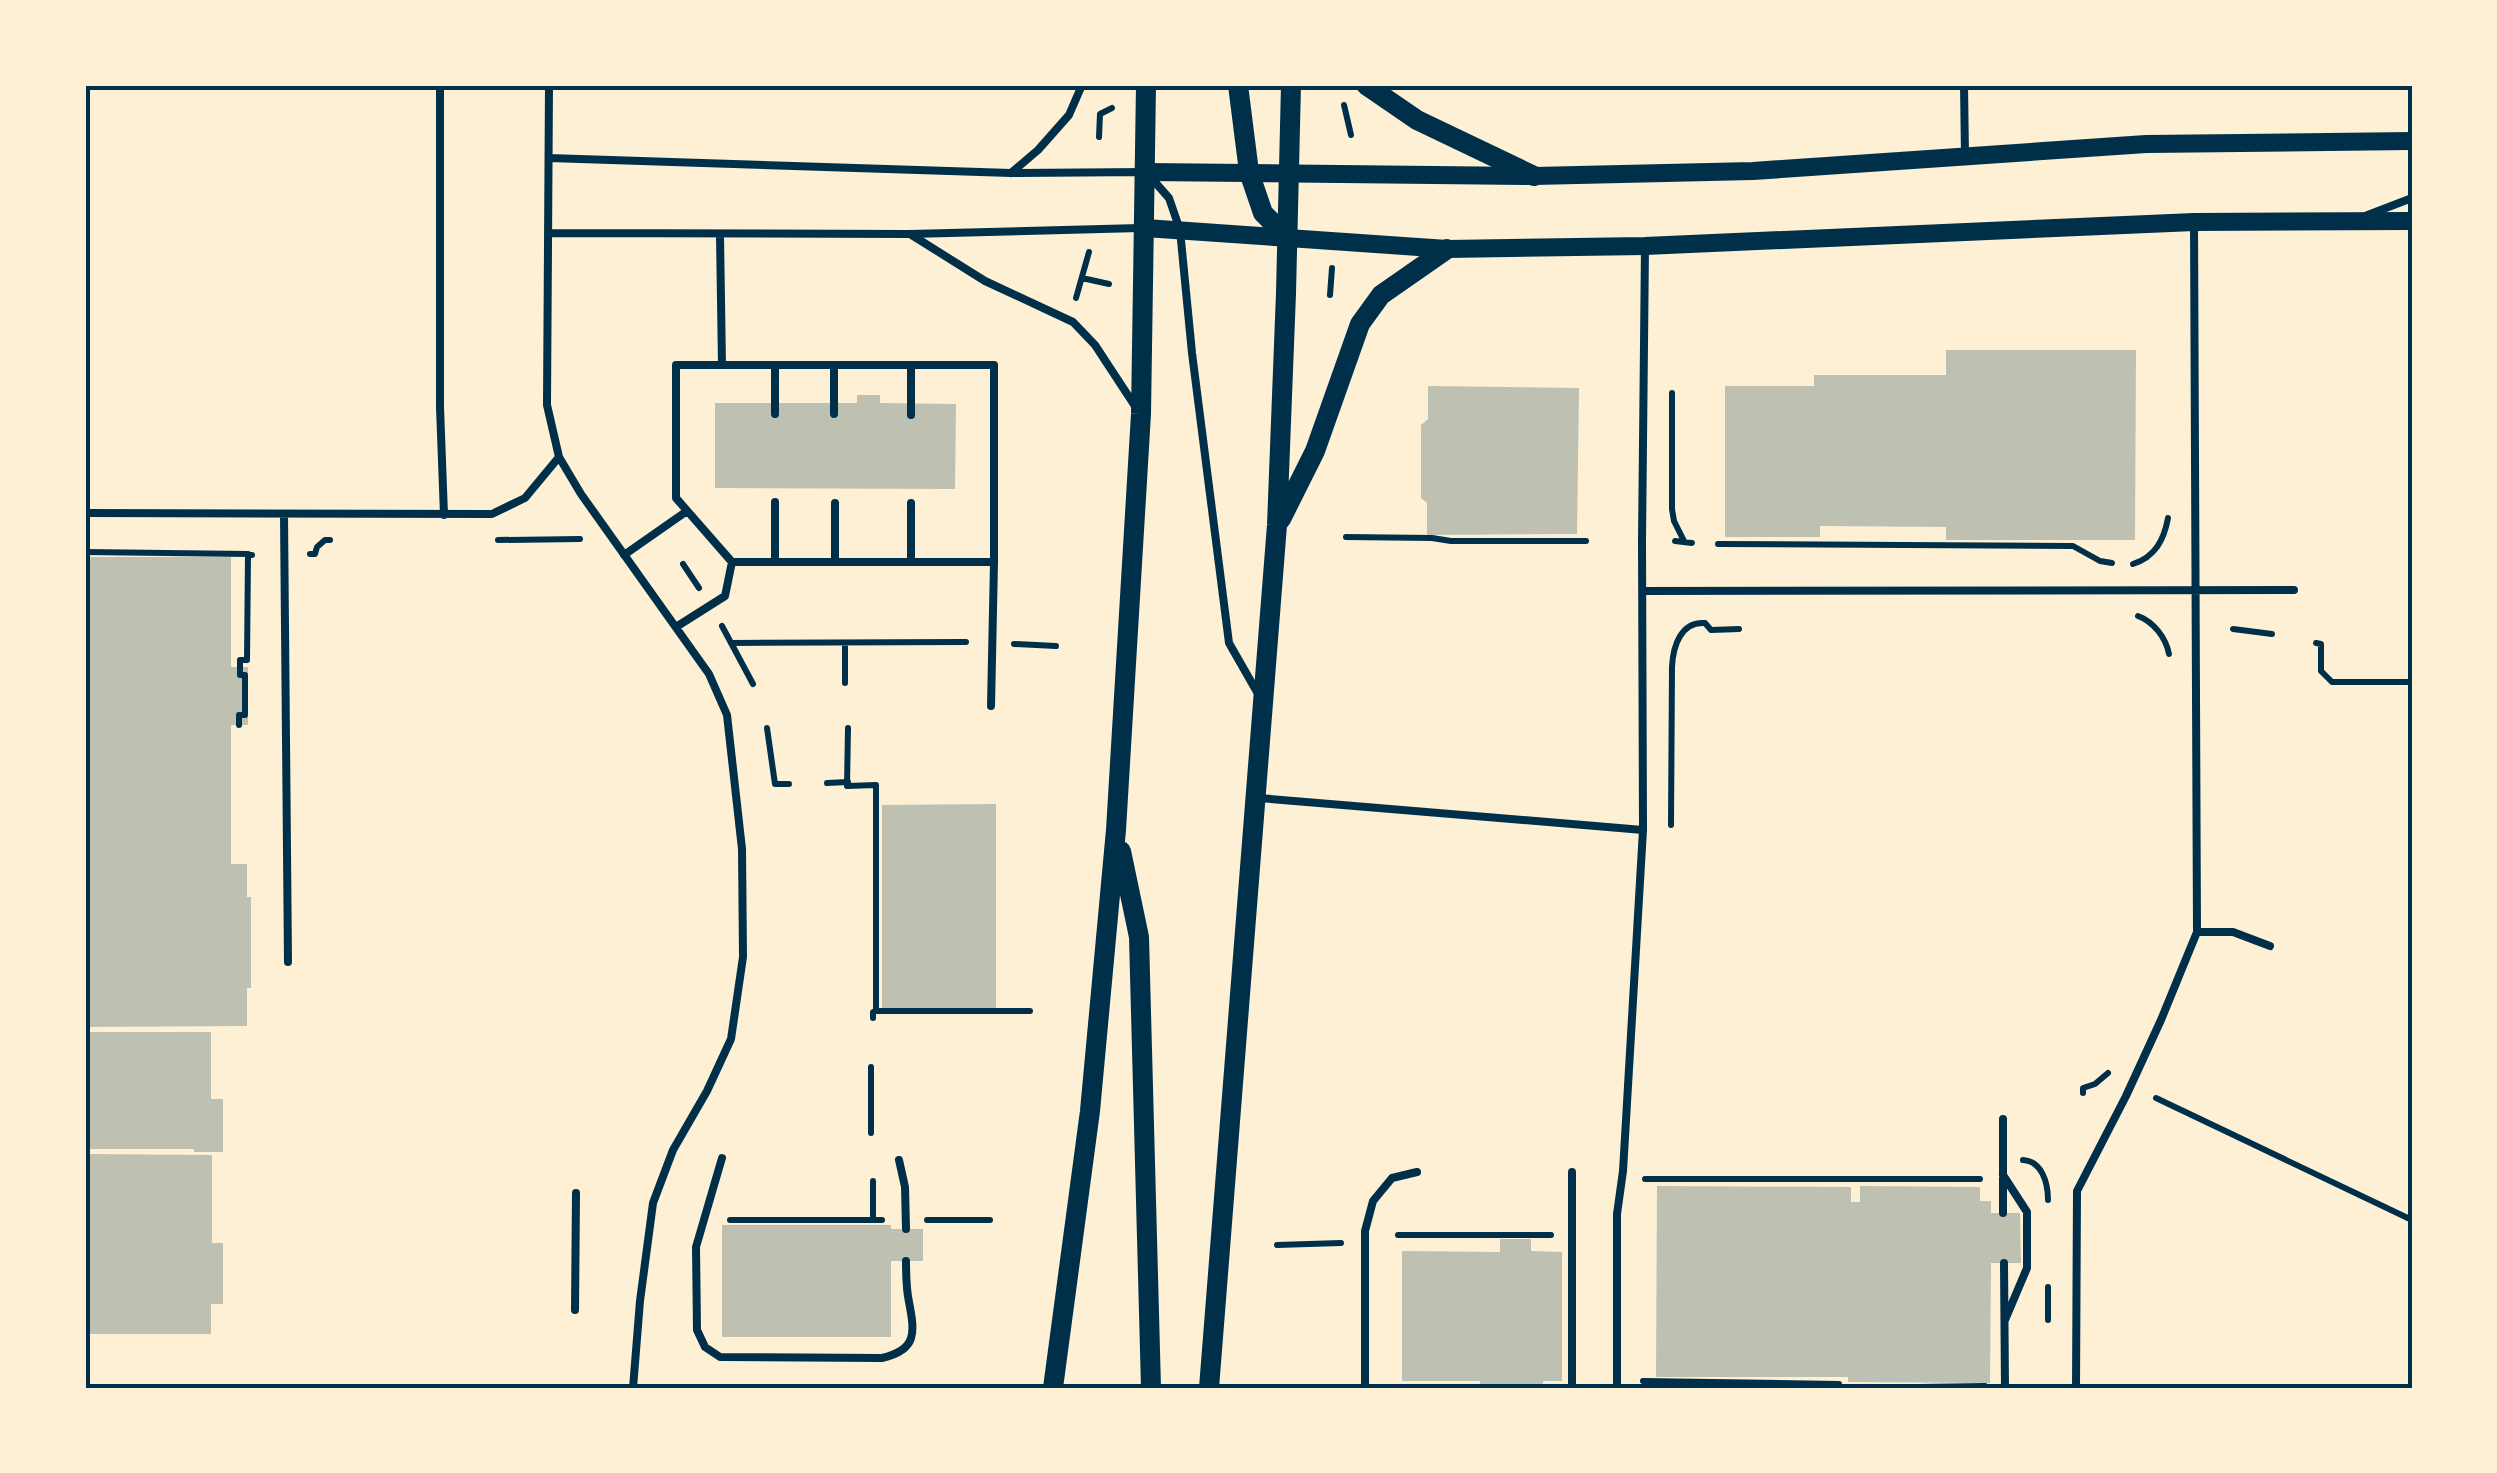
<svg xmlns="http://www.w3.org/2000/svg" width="2497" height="1473" viewBox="0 0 2497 1473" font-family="Mulish,sans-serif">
<rect width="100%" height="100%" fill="#fdf0d5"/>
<path fill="#bec0b2" d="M1946 350H2136L2135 540H1946V527L1820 526V537H1725V386H1814V375H1946Z
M1428 386 1579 388 1577 534 1427 535V503L1421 498V425L1428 419Z
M857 395H880V403L956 404 955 489 715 488V403H857Z
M85 557H231V667H248V725H231V864H247V897H251V988H247V1026L85 1027Z
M996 804V1008H882V805Z
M85 1032H211V1099H223V1152H194V1149H85Z
M85 1154 212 1155V1243H223V1304H211V1334H85Z
M1657 1186 1851 1187V1202H1860V1186L1980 1187V1201H1991V1213H2020L2021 1263H1991L1990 1383 1848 1382V1377H1656Z
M722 1225H891V1229H923V1261H891V1337H722Z
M1500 1239H1531V1251L1562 1252V1381H1543V1388H1480V1381H1402V1251L1500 1252Z"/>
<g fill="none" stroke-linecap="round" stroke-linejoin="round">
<path stroke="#003049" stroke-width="6" d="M1344 105 1351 135
M1099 137 1100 114 1112 108
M1082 278 1109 284
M1330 295 1332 268
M1076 298 1089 252
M1672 393V509L1674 521 1684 541
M1346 537 1432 538 1451 541H1586
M498 540 580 539
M1675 541 1692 543
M1718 544 2073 546 2100 561 2112 563
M85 552 248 554
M310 554H315L317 547 325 540H330
M683 564 699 588
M2133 564C2155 557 2164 540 2168 518
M2138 616C2154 622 2166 638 2169 654
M722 626 753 684
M2233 629 2272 634
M731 643 966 642
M845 643V683
M2316 643 2321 644V671L2332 682H2412
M1014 644 1056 646
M239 725V715H245V675H240V660H247L248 555H252
M767 728 775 784H789
M848 728 847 786 876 785V1011
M827 783 848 782
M1671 825 1672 667C1673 646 1681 621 1705 623L1711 630 1739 629
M873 1018V1012L876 1011H1030
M871 1067V1133
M2083 1093V1088L2095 1084 2108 1073
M2156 1098 2412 1220
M2023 1160C2042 1161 2048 1183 2048 1200
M1645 1179H1980
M873 1181V1219
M730 1220H882
M927 1220H990
M1398 1235H1551
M1277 1245 1341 1243
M2048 1287V1320
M1643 1381 1839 1384V1388
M1852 1388 1985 1386"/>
<path stroke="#003049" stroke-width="8" d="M440 85V407L444 515
M549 85 547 405 559 457 581 494 709 674 727 715 742 849 743 957 731 1039 707 1091 673 1150 653 1203 640 1301 633 1388
M1964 85 1965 156
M549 158 1011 173 1146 172 1169 198 1180 230 1192 353 1229 643 1257 692
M1011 173 1038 150 1069 115 1082 85
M2365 216 2412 198
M549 233 910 234 1140 228
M910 234 985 281 1073 322 1095 345 1135 406
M720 235 722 365H994V562H732L676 498V365H722
M775 365V414
M834 365V414
M911 365V415
M775 502V562
M835 503V562
M911 503V562
M85 513 492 514 525 498 559 457
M284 515 288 962
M624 555 687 511
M1643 591 2294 590
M676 627 725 596 732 562
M991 706 994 562
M1259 798 1643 830
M2197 932H2233L2270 946
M2003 1119V1213
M722 1158 696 1247 697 1330 705 1347 720 1357 882 1358C917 1350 915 1333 909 1302 906 1288 906 1274 906 1261
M899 1160 905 1187 906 1229
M1572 1172V1388
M2003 1175 2027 1212V1268L2005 1320
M2004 1263 2005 1388
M575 1310 576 1193
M1365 1388V1231L1373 1201 1392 1178 1417 1172
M1617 1388V1214L1623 1171 1643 830 1642 541 1645 246
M2076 1388 2077 1191 2126 1096 2161 1020 2197 932 2194 222"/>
<path stroke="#003049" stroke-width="18" d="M1146 172 1534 176 1753 171 2146 144 2412 141
M1145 228 1447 249 1645 246 2194 222 2412 221"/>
<path stroke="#003049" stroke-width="20" d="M1238 85 1249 172 1263 213 1288 238
M1366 85 1417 120 1534 176
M1281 519 1315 451 1360 324 1381 295 1447 249
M1121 851 1139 937 1151 1388
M1053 1388 1090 1111 1116 830 1141 414 1146 85
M1209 1388 1277 525 1286 293 1291 85"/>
</g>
<rect width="2497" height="1473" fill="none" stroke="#fdf0d5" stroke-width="175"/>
<rect x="88" y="88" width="2322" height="1298" fill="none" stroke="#003049" stroke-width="4"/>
</svg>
